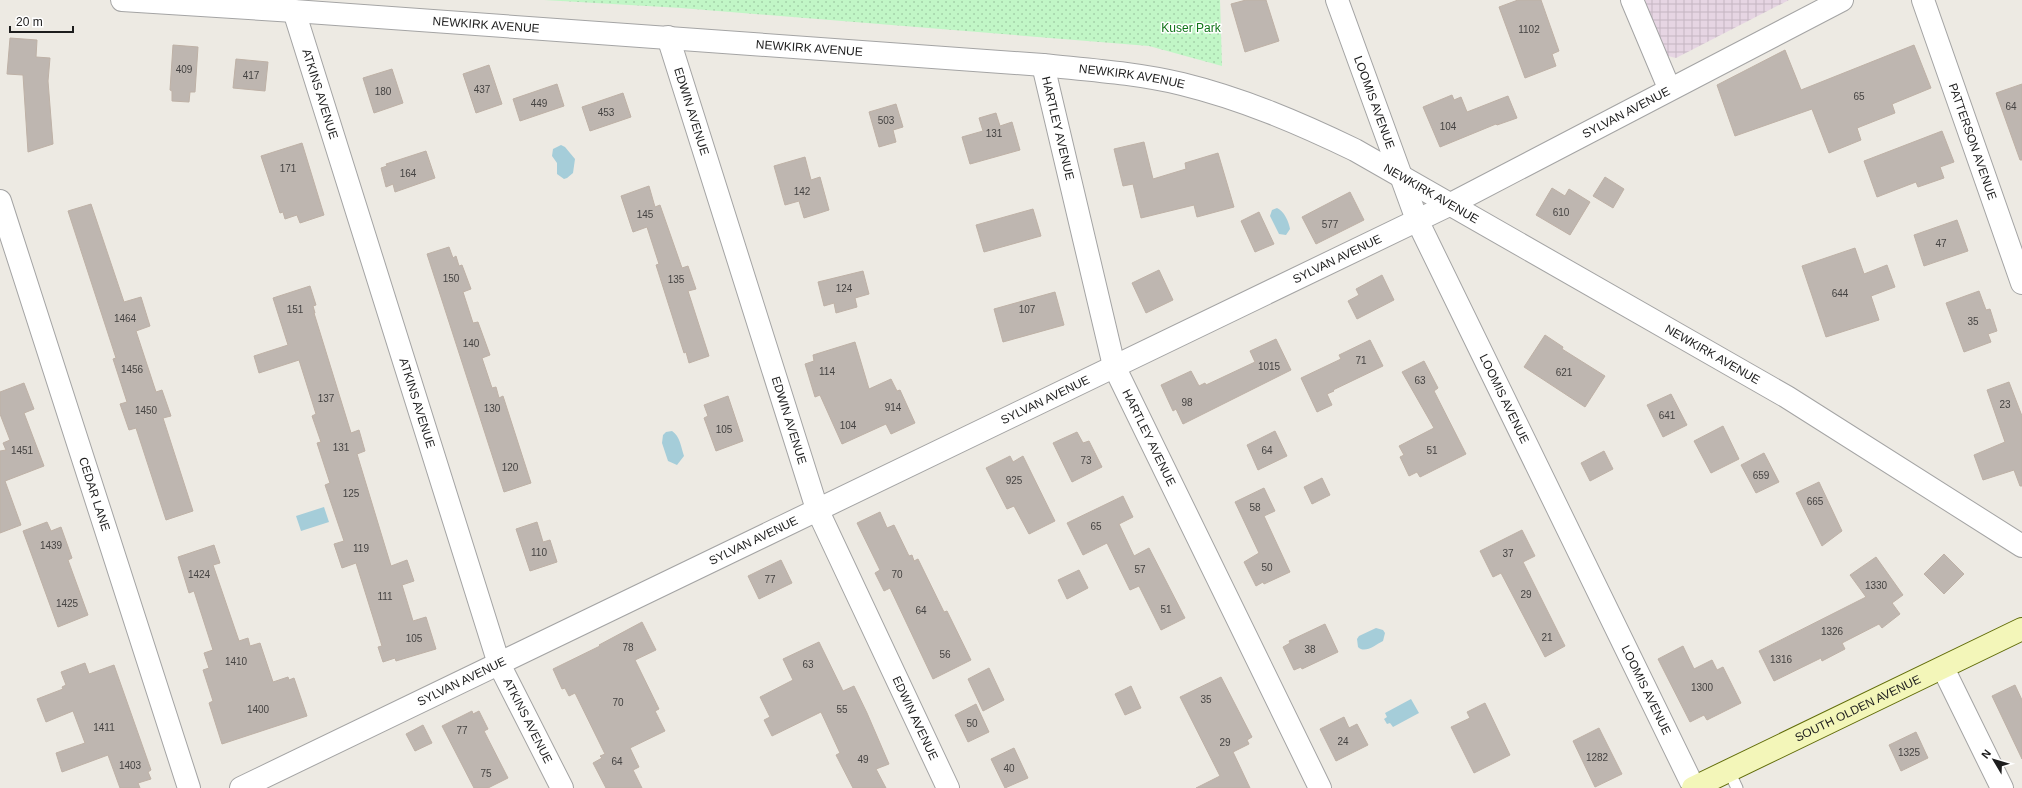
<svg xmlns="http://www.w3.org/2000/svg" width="2022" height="788" viewBox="0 0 2022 788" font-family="Arial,sans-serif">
<defs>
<pattern id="industrial-grid" width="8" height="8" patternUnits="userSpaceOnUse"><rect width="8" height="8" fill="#e6d5e3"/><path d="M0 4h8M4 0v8" fill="none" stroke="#c5b6c2"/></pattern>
<pattern id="park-dots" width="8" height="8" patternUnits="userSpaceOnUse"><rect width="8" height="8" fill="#c1f6c6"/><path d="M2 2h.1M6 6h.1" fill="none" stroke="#a5d2aa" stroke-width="1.8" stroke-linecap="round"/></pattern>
</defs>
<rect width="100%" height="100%" fill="#edeae3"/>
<path fill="url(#industrial-grid)" d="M1640 0H1789L1676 58 1668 56 1661 49Z"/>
<path fill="url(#park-dots)" d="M544 0H1220L1222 66 1149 46 681 8Z"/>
<path fill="#a5cdd9" d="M561 145 565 147 575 159 573 173 567 178 564 179 557 174V163L552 156 553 149Z
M1277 208C1284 211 1289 222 1290 229L1286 235 1279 234 1270 216 1272 210Z
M672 431C680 436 681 447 684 456L677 465 668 461 662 443 663 435 666 432Z
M324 507 329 522 301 531 296 516Z
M1376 628 1383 630 1385 633 1383 641C1375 645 1365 654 1358 647L1357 639 1359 636Z
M1411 699 1419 713 1393 727 1390 723 1387 724 1384 719 1387 717 1385 713Z"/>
<path fill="#beb6b0" stroke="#beb1a6" d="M1246 0H1266L1279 41 1245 52 1231 4Z
M1518 0H1541L1559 51 1552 54 1556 66 1525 78 1499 7Z
M10 38 37 40 36 57 50 58 48 81 53 144 28 152 23 75 7 74Z
M173 45 198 47 195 92H190L189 102 172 101V91L170 90Z
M1914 45 1931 88 1892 104 1895 113 1857 128 1861 140 1829 153 1812 109 1735 136 1717 85 1785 50 1801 90Z
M236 59 268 62 265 91 233 88Z
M489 65 502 104 476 113 463 74Z
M392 69 403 103 374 113 363 78Z
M557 84 564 106 520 121 513 99Z
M2022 84V160H2020L1996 93Z
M623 93 631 117 590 131 582 107Z
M1452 95 1454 100 1461 97 1467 112 1508 96 1517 118 1497 125 1496 124 1440 147 1423 107Z
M896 104 903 127 893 130 896 142 879 147 869 112Z
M996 113 1000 126 1012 122 1020 150 970 164 962 137 983 131 979 118Z
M1942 131 1954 162 1940 167 1944 178 1918 187 1916 182 1877 197 1864 161Z
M1144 142 1153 179 1186 169 1185 163 1218 153 1234 207 1197 217 1194 205 1141 218 1133 184 1123 186 1114 149Z
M302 143 324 215 300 223 297 215 285 219 283 212 280 213 261 156Z
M426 151 435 178 395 192 393 184 386 187 381 168 387 166 386 164Z
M805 157 811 180 820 177 829 210 804 218 799 201 785 205 774 166Z
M1605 177 1624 189 1613 208 1593 196Z
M649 186 655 207 660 205 682 268 688 266 696 289 688 291 709 356 689 363 686 352 684 353 656 265 659 264 647 227 633 232 621 196Z
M1552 188 1565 196 1569 189 1590 202 1570 235 1536 215Z
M1350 192 1364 220 1316 244 1302 217Z
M91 204 124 302 141 297 150 326 136 331 156 392 162 390 171 416 163 418 193 511 166 520 136 428 129 430 120 404 127 402 113 359 116 358 68 211Z
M1033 209 1041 236 984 252 976 225Z
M1259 212 1274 244 1255 252 1241 221Z
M1957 220 1968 251 1924 266 1914 235Z
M449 247 453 258 456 256 459 266 462 265 471 289 463 292 473 323 478 322 490 355 482 358 492 388 496 387 499 398 503 396 531 483 504 492 427 254Z
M1855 248 1864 274 1887 265 1895 287 1871 296 1879 320 1826 337 1802 266Z
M1159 270 1173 300 1146 313 1132 283Z
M863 271 869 294 855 298 857 307 836 313 834 303 824 306 818 282Z
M1382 275 1394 300 1357 319 1348 301 1359 295 1356 289Z
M310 286 316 305 313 306 315 313H314L351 433 359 430 365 451 357 454 391 566 407 560 414 581 402 585 413 621 426 617 436 649 396 661 395 658 383 662 378 647 382 646 356 563 342 568 334 544 344 541 325 485 330 483 317 443 321 442 312 416 316 414 299 360 259 373 254 356 288 345 273 298Z
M1979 291 1986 310 1990 309 1997 331 1988 334 1991 342 1964 352 1946 303Z
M1055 292 1064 325 1003 342 994 309Z
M1545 335 1563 347 1562 349 1605 376 1585 407 1524 367Z
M1276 339 1291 370 1183 424 1176 409 1173 411 1161 385 1191 371 1199 386 1205 383 1206 385 1255 362 1250 351Z
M1370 340 1383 366 1333 390 1334 391 1327 394 1332 405 1317 412 1301 378 1341 359 1339 355Z
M855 342 869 389 891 379 897 391 900 390 915 423 891 434 886 424 842 444 820 395 815 397 805 364 814 361 813 355Z
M1424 361 1438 388 1434 391 1466 454 1420 477 1417 472 1409 476 1400 457 1404 455 1399 446 1434 428 1402 372Z
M2009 382 2022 416V486H2020L2014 470 1983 480 1974 455 2005 442 1987 390Z
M24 383 34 409 24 413 44 466 5 481 21 525 0 533V451L6 450 3 443 10 440 0 414V392Z
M1671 394 1687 425 1663 437 1647 405Z
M728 396 743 441 716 451 704 418 708 416 704 405Z
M1723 426 1739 459 1711 473 1694 441Z
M1275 431 1287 456 1258 470 1247 445Z
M1077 432 1083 443 1089 441 1102 467 1072 482 1053 443Z
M1604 451 1613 469 1590 481 1581 463Z
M1764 453 1779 482 1756 493 1741 465Z
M1010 456 1013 462 1023 456 1055 521 1029 534 1014 506 1007 509 986 468Z
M1322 478 1330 495 1312 504 1304 487Z
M1819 482 1842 531 1822 546 1796 493Z
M1264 488 1275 511 1264 516 1290 572 1264 584 1263 582 1256 586 1244 562 1259 553 1235 502Z
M1123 496 1133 517 1119 524 1134 556 1149 548 1185 618 1161 630 1139 586 1130 590 1107 543 1083 555 1067 523Z
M880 512 887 528 894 525 909 556 912 555 914 561 918 559 944 612 947 611 971 660 933 679 890 588 884 591 875 573 880 570 857 523Z
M47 522 51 531 61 527 72 558 68 560 88 615 58 627 23 531Z
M537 522 543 542 550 540 557 562 530 571 516 529Z
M1522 530 1535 556 1523 562 1565 646 1545 657 1501 573 1493 577 1480 551Z
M214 545 220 563 213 565 239 641 248 638 250 646 260 643 273 682 288 677 289 680 294 678 307 716 222 744 209 703 213 701 203 670 209 668 204 653 213 650 194 591 189 593 178 557Z
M1944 554 1964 574 1944 594 1924 574Z
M1876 557 1903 595 1892 603 1900 614 1882 628 1879 624 1842 643 1845 649 1822 661 1821 658 1774 681 1759 651 1866 597 1850 575Z
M781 560 792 583 759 599 748 576Z
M1079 570 1088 588 1067 599 1058 580Z
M642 622 656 650 635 660 659 709 655 711 665 731 630 748 639 767 633 770 642 788H606L593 763 602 758 600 756 605 754 575 693 569 696 565 688 562 689 553 669 600 646 599 645Z
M1325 624 1338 652 1302 669 1301 667 1294 670 1283 647 1290 643 1289 641Z
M819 642 843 691 854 686 867 713 889 764 876 769 886 788H853L836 755 840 753 821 712 772 736 764 720 770 717 760 697 793 680 783 659Z
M1683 646 1694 669 1712 660 1717 670 1723 667 1741 703 1707 720 1704 715 1690 722 1658 659Z
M85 663 89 674 114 665 151 770 148 772 151 779 138 783 140 788H120L108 755 62 772 56 753 85 743 73 711 46 722 37 699 63 689 62 687 66 685 61 672Z
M989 668 1004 700 983 711 968 679Z
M1221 677 1252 737 1247 740 1249 744 1233 752 1250 788H1196L1220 776 1180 697Z
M2015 685 2022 700V759L1992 696Z
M1131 686 1141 708 1125 715 1115 694Z
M1485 703 1510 755 1474 773 1451 727 1470 718 1467 712Z
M976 704 989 732 968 742 955 715Z
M472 711 473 714 479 711 488 729 484 731 508 778 488 788H474L442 726Z
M1344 717 1349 728 1357 724 1368 745 1336 761 1320 729Z
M423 725 432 743 415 751 406 734Z
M1599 728 1622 774 1595 787 1573 741Z
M1916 732 1928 758 1901 771 1889 745Z
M1014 748 1028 778 1005 788 991 759Z"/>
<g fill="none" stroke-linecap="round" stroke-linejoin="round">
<g stroke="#a4a4a4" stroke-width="13">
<path id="service" d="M1729 771 1737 788"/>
</g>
<g stroke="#a4a4a4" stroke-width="24">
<g id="minor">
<path id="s1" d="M1337 0 1417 220 1694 788"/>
<path d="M1632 0 1669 88"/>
<path id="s2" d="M1923 0 2022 283"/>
<path id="s3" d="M294 11 499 664 562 788"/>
<path id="s4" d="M668 37 817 509 948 788"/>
<path id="s5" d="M1043 65 1114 366 1320 788"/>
<path d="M1943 668 2002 788"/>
<path id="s6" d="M241 788 1449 205 1842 0"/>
</g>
</g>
<g stroke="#a4a4a4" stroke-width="24">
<g id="tertiary">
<path id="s7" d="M122 0 294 11 1043 65C1090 70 1136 73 1182 84 1243 99 1299 123 1355 150L1787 397 2022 546"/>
<path id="s8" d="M0 201 189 788"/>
</g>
</g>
<g stroke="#626d0a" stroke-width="24">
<g id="secondary">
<path id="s9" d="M1693 788 2022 629"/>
</g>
</g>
<use href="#service" stroke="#fff" stroke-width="11"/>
<use href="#minor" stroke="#fff" stroke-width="22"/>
<use href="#tertiary" stroke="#fff" stroke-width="22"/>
<use href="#secondary" stroke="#f3f6b9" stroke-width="22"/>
</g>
<g text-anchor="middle" stroke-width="3" stroke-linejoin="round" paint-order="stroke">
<g font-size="10" fill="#454342">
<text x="1529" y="33">1102</text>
<text x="184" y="73">409</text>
<text x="251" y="79">417</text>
<text x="482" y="93">437</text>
<text x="383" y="95">180</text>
<text x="1859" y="100">65</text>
<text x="539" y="107">449</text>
<text x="2011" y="110">64</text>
<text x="606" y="116">453</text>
<text x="886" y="124">503</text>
<text x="1448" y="130">104</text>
<text x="994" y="137">131</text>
<text x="288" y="172">171</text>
<text x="408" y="177">164</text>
<text x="802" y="195">142</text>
<text x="1561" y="216">610</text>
<text x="645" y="218">145</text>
<text x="1330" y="228">577</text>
<text x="1941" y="247">47</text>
<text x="451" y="282">150</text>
<text x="676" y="283">135</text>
<text x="844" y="292">124</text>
<text x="1840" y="297">644</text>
<text x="295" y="313">151</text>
<text x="1027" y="313">107</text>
<text x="125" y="322">1464</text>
<text x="1973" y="325">35</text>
<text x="471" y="347">140</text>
<text x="1361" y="364">71</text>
<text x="1269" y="370">1015</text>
<text x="132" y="373">1456</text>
<text x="827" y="375">114</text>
<text x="1564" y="376">621</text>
<text x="1420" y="384">63</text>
<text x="326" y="402">137</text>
<text x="1187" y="406">98</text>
<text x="2005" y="408">23</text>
<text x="893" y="411">914</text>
<text x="492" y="412">130</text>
<text x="146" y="414">1450</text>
<text x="1667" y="419">641</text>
<text x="848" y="429">104</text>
<text x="724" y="433">105</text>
<text x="341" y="451">131</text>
<text x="22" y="454">1451</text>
<text x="1267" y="454">64</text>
<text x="1432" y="454">51</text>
<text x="1086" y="464">73</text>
<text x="510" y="471">120</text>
<text x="1761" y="479">659</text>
<text x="1014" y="484">925</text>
<text x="351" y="497">125</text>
<text x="1815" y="505">665</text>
<text x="1255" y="511">58</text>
<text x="1096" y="530">65</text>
<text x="51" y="549">1439</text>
<text x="361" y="552">119</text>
<text x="539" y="556">110</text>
<text x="1508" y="557">37</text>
<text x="1267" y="571">50</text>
<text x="1140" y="573">57</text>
<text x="199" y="578">1424</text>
<text x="897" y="578">70</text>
<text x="770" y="583">77</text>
<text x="1876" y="589">1330</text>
<text x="1526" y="598">29</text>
<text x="385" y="600">111</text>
<text x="67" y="607">1425</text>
<text x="1166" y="613">51</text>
<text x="921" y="614">64</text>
<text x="1832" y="635">1326</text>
<text x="1547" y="641">21</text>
<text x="414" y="642">105</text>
<text x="628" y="651">78</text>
<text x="1310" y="653">38</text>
<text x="945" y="658">56</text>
<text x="1781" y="663">1316</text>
<text x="236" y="665">1410</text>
<text x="808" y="668">63</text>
<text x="1702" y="691">1300</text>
<text x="1206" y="703">35</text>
<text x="618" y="706">70</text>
<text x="258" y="713">1400</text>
<text x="842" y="713">55</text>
<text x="972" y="727">50</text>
<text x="104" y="731">1411</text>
<text x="462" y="734">77</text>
<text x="1343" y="745">24</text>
<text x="1225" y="746">29</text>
<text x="1909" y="756">1325</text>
<text x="1597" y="761">1282</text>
<text x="863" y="763">49</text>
<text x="617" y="765">64</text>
<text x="130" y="769">1403</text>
<text x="1009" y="772">40</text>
<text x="486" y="777">75</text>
</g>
<g font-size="12" fill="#1d1d1d" stroke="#fff">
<text dy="4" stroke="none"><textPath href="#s7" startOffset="365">NEWKIRK AVENUE</textPath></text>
<text dy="4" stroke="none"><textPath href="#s7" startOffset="689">NEWKIRK AVENUE</textPath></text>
<text dy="4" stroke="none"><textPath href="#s7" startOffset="1013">NEWKIRK AVENUE</textPath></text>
<text dy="4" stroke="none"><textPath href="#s3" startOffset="87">ATKINS AVENUE</textPath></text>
<text dy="4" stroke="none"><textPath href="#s1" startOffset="109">LOOMIS AVENUE</textPath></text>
<text dy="4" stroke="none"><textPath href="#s4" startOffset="78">EDWIN AVENUE</textPath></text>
<text dy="4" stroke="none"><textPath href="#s6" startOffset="1541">SYLVAN AVENUE</textPath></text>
<text dy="4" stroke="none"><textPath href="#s5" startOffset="65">HARTLEY AVENUE</textPath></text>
<text dy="4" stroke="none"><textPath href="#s2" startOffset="150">PATTERSON AVENUE</textPath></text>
<text dy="4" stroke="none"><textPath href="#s7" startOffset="1337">NEWKIRK AVENUE</textPath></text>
<text dy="4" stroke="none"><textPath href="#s6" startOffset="1217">SYLVAN AVENUE</textPath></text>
<text dy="4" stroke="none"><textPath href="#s7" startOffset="1661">NEWKIRK AVENUE</textPath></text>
<text dy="4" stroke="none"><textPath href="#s6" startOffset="893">SYLVAN AVENUE</textPath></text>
<text dy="4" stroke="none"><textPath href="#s1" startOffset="433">LOOMIS AVENUE</textPath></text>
<text dy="4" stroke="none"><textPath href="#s3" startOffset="411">ATKINS AVENUE</textPath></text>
<text dy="4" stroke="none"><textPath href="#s4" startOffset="402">EDWIN AVENUE</textPath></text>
<text dy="4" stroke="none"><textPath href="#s5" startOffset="389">HARTLEY AVENUE</textPath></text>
<text dy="4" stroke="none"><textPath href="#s8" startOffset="308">CEDAR LANE</textPath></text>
<text dy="4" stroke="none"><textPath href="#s6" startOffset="569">SYLVAN AVENUE</textPath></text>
<text dy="4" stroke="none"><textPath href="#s6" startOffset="245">SYLVAN AVENUE</textPath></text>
<text dy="4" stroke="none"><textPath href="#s1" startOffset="757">LOOMIS AVENUE</textPath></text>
<text dy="4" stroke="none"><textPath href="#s9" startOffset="183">SOUTH OLDEN AVENUE</textPath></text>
<text dy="4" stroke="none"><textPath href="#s4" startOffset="726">EDWIN AVENUE</textPath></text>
<text dy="4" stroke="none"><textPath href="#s3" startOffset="748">ATKINS AVENUE</textPath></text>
</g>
<g font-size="12" fill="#117519" stroke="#fff">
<text x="1191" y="32">Kuser Park</text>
</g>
</g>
<g transform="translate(1994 760) rotate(308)" stroke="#ffffff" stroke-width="3" paint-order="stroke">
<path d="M0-3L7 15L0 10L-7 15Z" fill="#1d1d1d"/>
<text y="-6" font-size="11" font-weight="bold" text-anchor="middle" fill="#1d1d1d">N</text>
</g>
<path d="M10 26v6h63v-6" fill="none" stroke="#1d1d1d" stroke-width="2"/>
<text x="16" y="26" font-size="12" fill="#1d1d1d" stroke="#ffffff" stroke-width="3" paint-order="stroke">20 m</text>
</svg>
